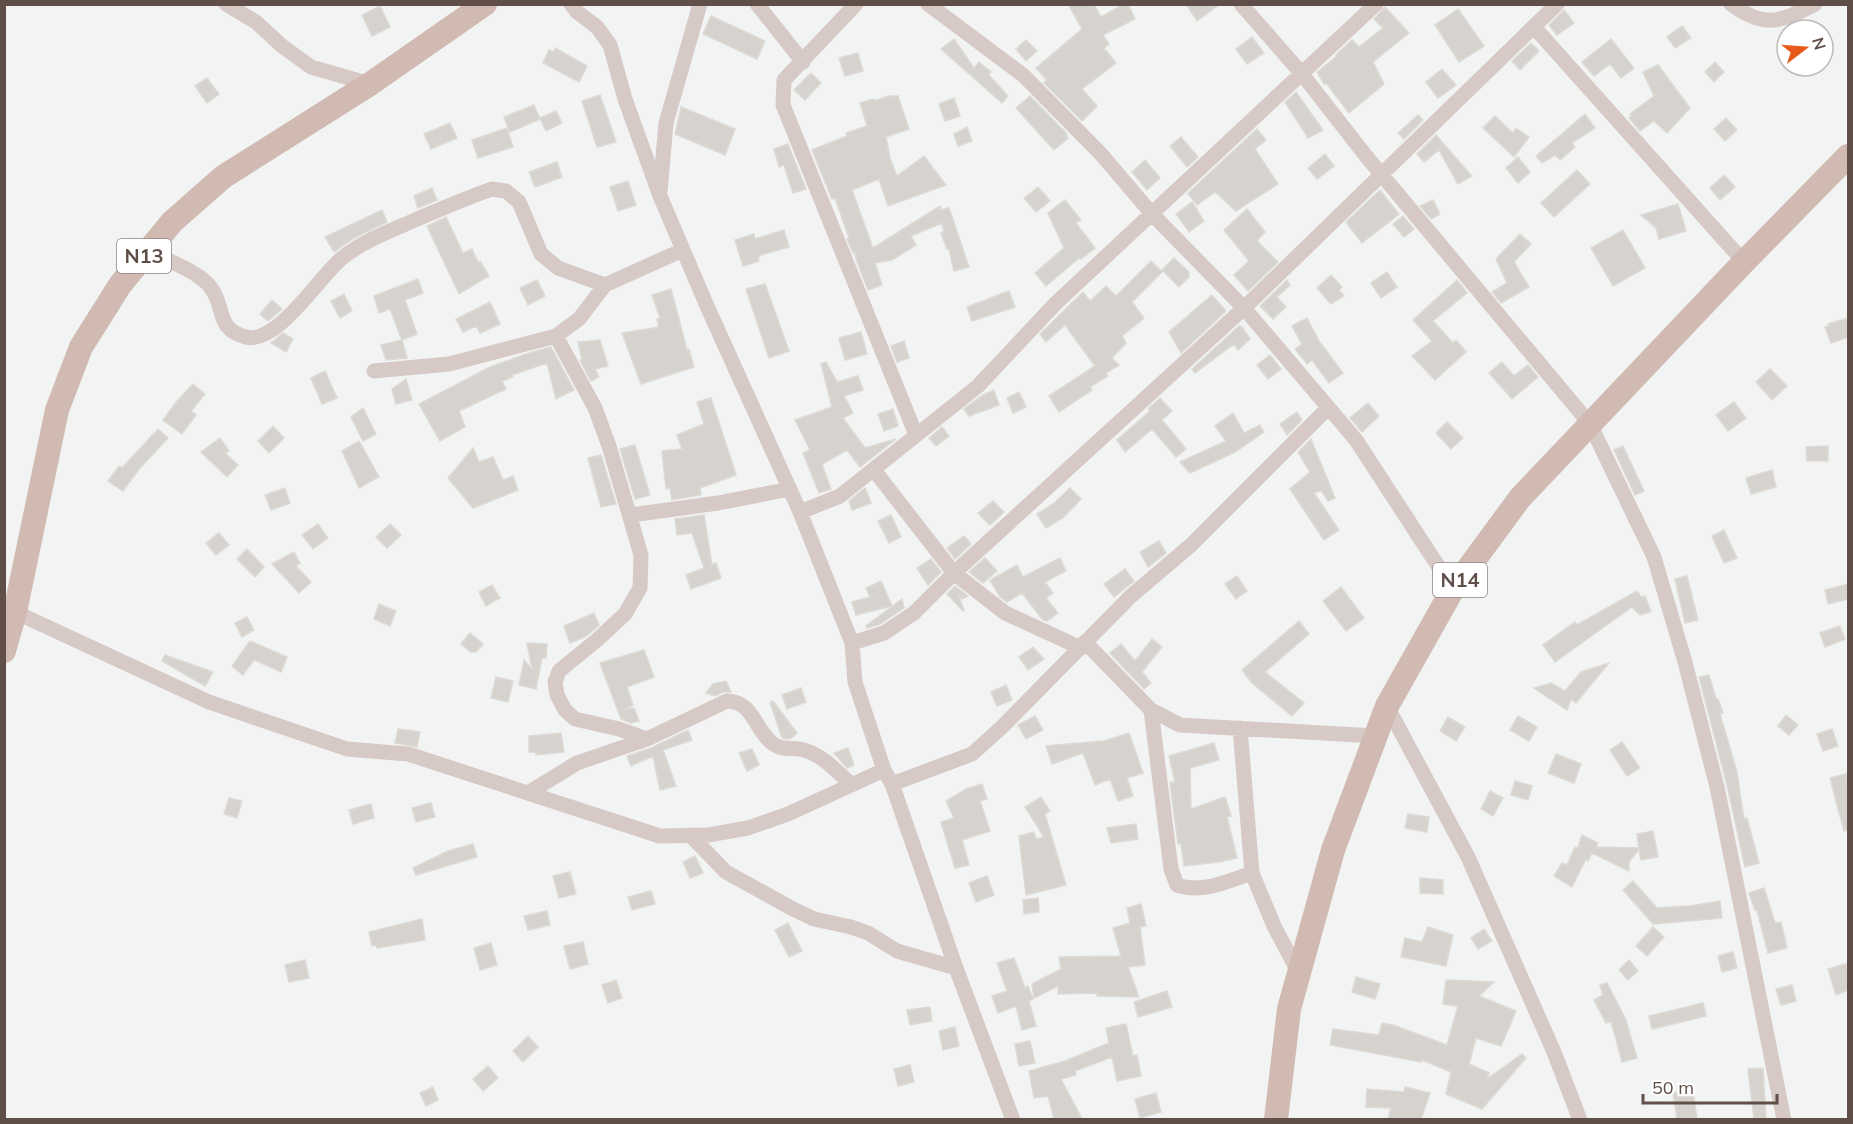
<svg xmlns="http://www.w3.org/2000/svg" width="1853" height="1124" viewBox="0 0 1853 1124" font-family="Mulish,sans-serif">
<rect width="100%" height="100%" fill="#f2f4f4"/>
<path fill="#d6d2ce" stroke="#dddad6" stroke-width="1.5" d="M1068 4H1094L1101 17 1124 4H1128L1135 19 1103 35 1109 44 1104 48 1116 63 1082 89 1097 106 1082 121 1044 83 1047 80 1036 68 1082 29Z
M1186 4H1220L1197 21Z
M380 6 390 27 372 36 362 15Z
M1385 7 1409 33 1373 62 1384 84 1349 113 1326 83 1324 84 1317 72 1337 56 1336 55 1352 40 1359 47 1383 28 1374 19Z
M1458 9 1484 46 1459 62 1435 25Z
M1564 10 1574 23 1557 35 1549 25Z
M711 16 765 41 757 59 703 34Z
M1682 26 1691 38 1675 48 1667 37Z
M1252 37 1264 53 1247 64 1236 49Z
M954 39 974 68 979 62 991 72 989 75 1008 96 1002 103 941 49Z
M1611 39 1634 68 1621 78 1610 64 1594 76 1582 62Z
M1026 40 1037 51 1026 61 1016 49Z
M1531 43 1539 51 1520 70 1512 61Z
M555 48 587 66 579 82 543 63 549 50 554 52Z
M858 53 863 71 845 76 839 58Z
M1715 62 1724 72 1714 82 1705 72Z
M1658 65 1690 108 1667 133 1654 121 1640 131 1629 118 1632 116 1630 114 1654 96 1643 72Z
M1442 69 1456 85 1438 98 1426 82Z
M811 73 821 83 805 100 794 90Z
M207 78 219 94 207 103 195 86Z
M1296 92 1323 130 1308 138 1285 102Z
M600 95 616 142 597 147 582 101Z
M889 96H898L909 129 886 137 890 158 897 176 924 156 946 185 888 206 879 179 852 190 873 248 940 206 941 210 949 208 969 267 954 271 949 249H947L941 233 944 232 942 223 911 236 916 245 892 260 875 263 882 285 868 290 856 259 855 252 853 253 847 239 849 238 835 198 832 199 812 150 847 136 846 133 867 126 860 103 874 99 875 101Z
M1030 96 1067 134 1066 135 1068 138 1054 150 1016 108Z
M954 98 960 116 945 121 939 104Z
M534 105 540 119 510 132 504 117Z
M681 107 735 129 725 155 675 134Z
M556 111 562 123 546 131 540 118Z
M1585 114 1595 128 1572 143 1575 147 1560 160 1555 155 1542 163 1536 156Z
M1418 115 1423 120 1404 139 1398 133Z
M1495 116 1513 133 1516 128 1529 137 1514 157 1483 128Z
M1726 118 1737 130 1725 141 1714 129Z
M450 123 457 138 431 149 424 134Z
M967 127 972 141 958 146 954 134Z
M507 128 513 147 478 158 472 140Z
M1257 129 1266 140 1255 149 1278 184 1236 211 1215 192 1197 205 1188 193Z
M1436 135 1442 142 1472 176 1458 184 1439 150 1424 162 1417 154Z
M1181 137 1198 157 1187 167 1170 146Z
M788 144 806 189 793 193 784 165 779 167 774 149Z
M1325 154 1334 166 1317 179 1308 168Z
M1518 157 1530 172 1518 183 1506 168Z
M1145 160 1160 178 1147 190 1132 172Z
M557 162 562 177 535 187 529 172Z
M1577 170 1590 184 1554 217 1541 203Z
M1724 175 1735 187 1720 200 1710 188Z
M628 181 636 205 618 211 610 187Z
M1038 187 1050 201 1036 212 1024 198Z
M432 188 437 200 418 208 414 196Z
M1380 190 1399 214 1362 243 1346 222Z
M1065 200 1081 220 1076 223 1095 248 1081 259 1079 258 1046 286 1035 273 1064 248 1048 213Z
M1433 200 1440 214 1431 219 1420 206Z
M1192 202 1204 221 1189 232 1176 214Z
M1678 204 1686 231 1659 239 1656 228 1641 215Z
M1247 209 1265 232 1257 241 1278 262 1248 291 1234 275 1249 261 1224 230Z
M382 210 387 222 354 238 334 252 325 237Z
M1403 216 1414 229 1404 237 1393 224Z
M446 217 463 253 472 249 478 262 480 261 489 276 459 294 427 226Z
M784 230 789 247 761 255 758 258 759 261 743 266 735 240 754 234 755 239Z
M1623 230 1645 268 1613 286 1591 248Z
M1520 234 1531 244 1514 262 1529 287 1501 303 1492 292 1507 283 1496 259Z
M1174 258 1189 272V277L1179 287 1162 270Z
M1151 261 1162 272 1132 302 1144 318 1122 336 1126 343 1112 358 1119 365 1106 373 1108 376 1090 387 1092 390 1059 412 1049 396 1095 366 1065 325 1046 342 1040 334 1083 292 1090 301 1106 286 1116 296Z
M1387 272 1397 287 1381 298 1371 283Z
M1331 275 1342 287 1339 290 1344 296 1331 304 1317 288Z
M418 279 423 293 405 300 417 334 402 340 390 309 379 313 374 296Z
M537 280 545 296 528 305 520 288Z
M1287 280 1290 285 1277 297 1286 307 1273 319 1260 306Z
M1457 280 1467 293 1433 321 1453 343 1456 340 1466 352 1435 380 1412 356 1432 341 1413 320Z
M765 284 789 351 769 358 746 289Z
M671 289 687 350 689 349 694 367 641 384 622 333 659 327 657 319 660 318 652 295Z
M1009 291 1015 307 972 321 967 307Z
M344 294 352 311 340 318 331 301Z
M1212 295 1226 311 1181 353 1169 332Z
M272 300 282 309 268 321 260 314Z
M490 302 500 324 480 333 476 326 463 332 456 319Z
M1307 318 1319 341 1343 373 1329 383 1312 360 1307 364 1295 349 1302 344 1292 326Z
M1848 318V337L1831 343 1825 327 1829 326 1828 324Z
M1239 326 1242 327 1250 339 1238 350 1234 344 1195 373 1192 369Z
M861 332 867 354 845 360 839 338Z
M283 333 293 339 286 352 271 343Z
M402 340 407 358 386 360 381 345Z
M600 340 608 366 595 369 599 377 591 381 580 360 582 359 578 342Z
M904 341 909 358 897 362 891 346Z
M551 347 574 390 556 399 547 363 512 375 513 377 502 381 506 389 459 411 465 427 440 441 419 404 490 367 526 354Z
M1270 355 1281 369 1268 379 1257 365Z
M826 362 837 382 858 376 863 390 844 396 853 413 843 418 865 448 896 439 860 467 847 450 822 464 831 489 819 493 803 453 810 450 795 420 832 407 821 364Z
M1502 362 1514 376 1528 365 1538 377 1512 399 1489 373Z
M1770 369 1787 386 1772 400 1756 382Z
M325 371 337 398 322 404 311 378Z
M406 379 412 400 396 404 392 389Z
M193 384 205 394 191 411 196 415 182 434 163 420 177 401Z
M994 390 999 405 969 416 964 409 983 395Z
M1019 392 1026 407 1013 413 1007 398Z
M711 398 736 475 700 488 701 495 672 500 670 488 666 489 662 451 682 449 677 435 704 424 697 402Z
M1160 398 1172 411 1162 420 1186 449 1176 457 1152 429 1125 452 1117 440 1150 411 1148 409Z
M1734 402 1746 418 1728 431 1716 415Z
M1368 403 1379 416 1362 432 1350 418Z
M363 408 376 434 363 441 351 417Z
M893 409 898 426 884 431 878 414Z
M1297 412 1302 420 1287 435 1280 424Z
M1233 413 1244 433 1260 425 1264 432 1235 452 1190 473 1180 462 1226 441 1215 426Z
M1447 422 1463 438 1451 449 1436 433Z
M273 426 284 438 269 453 258 441Z
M942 427 949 436 936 446 929 438Z
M158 429 168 438 140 468 123 491 108 481 119 466 122 468Z
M220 438 229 451 225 453 238 465 227 477 201 452Z
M1311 439 1335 498 1328 501 1321 490 1314 493 1339 530 1324 540 1290 489 1310 472 1298 452Z
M359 441 379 477 359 488 342 451Z
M635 445 650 495 635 499 620 449Z
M1623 446 1644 491 1635 495 1614 450Z
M1828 446V461H1807L1806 447Z
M473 448 479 462 493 457 503 480 513 476 518 490 473 508 448 478Z
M601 455 616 504 601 507 588 458Z
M1772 470 1776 487 1751 494 1746 478Z
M285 488 290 503 271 510 265 495Z
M865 488 871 503 852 510 849 501Z
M1070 488 1081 499 1063 518 1046 528 1037 514 1053 504Z
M993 501 1004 512 990 525 978 513Z
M704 515 712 565 716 563 721 578 691 589 686 575 704 568 692 533 677 535 675 519Z
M891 515 901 537 889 543 878 521Z
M318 524 328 538 313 549 302 535Z
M390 524 401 535 387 548 376 537Z
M1724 530 1737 558 1724 563 1712 536Z
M219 533 229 545 216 555 206 543Z
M964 536 971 544 955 559 947 548Z
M1159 541 1166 553 1148 567 1140 552Z
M247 549 264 567 255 577 237 559Z
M294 552 300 563 296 566 311 582 299 593 272 564Z
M985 558 997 571 983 583 969 572Z
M1060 558 1066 571 1045 582 1053 593 1046 598 1058 613 1047 621 1043 620 1022 593 1007 602 1000 597 990 580 1017 565 1023 577Z
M931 559 941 572 928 585 917 568Z
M1125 569 1134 581 1114 597 1104 584Z
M1237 576 1247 591 1236 599 1225 584Z
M1687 576 1698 620 1685 623 1675 579Z
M881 581 892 606 856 615 852 602 870 597 866 588Z
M1848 584V599L1828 604 1825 590Z
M492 585 500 598 486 606 479 592Z
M955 586 968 596 962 599 958 594 964 610 963 611 947 594Z
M1341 587 1364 618 1346 631 1323 601Z
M1637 591 1641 597 1645 596 1651 612 1640 615 1632 607 1555 662 1543 645 1575 622 1577 625Z
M902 599 904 608 880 624 867 628 866 626Z
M379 604 396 611 390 626 374 619Z
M594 613 599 625 585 637 570 643 564 626Z
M247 617 254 630 242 637 235 623Z
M1299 621 1309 634 1265 672 1304 703 1292 716 1252 683 1242 670Z
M1840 626 1845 639 1825 647 1820 633Z
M470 633 483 644 476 652H471L461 644Z
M1152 639 1162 647 1142 672 1151 683 1144 689 1110 653 1121 644 1135 661Z
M250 641 287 657 281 672 254 660 243 675 232 666Z
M527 643 547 644 546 658H542L536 689 519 685 524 660 532 669Z
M1033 647 1044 659 1028 670 1019 657Z
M644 650 654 677 627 687 633 705 623 711 634 708 639 721 631 723 621 719 600 663Z
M165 655 213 672 205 686 162 661Z
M1609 663 1576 703 1571 699 1567 710 1534 688 1551 683 1565 691 1581 672Z
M1709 675 1716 699H1718L1723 713 1720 714 1737 772 1744 819 1747 818 1759 863 1745 867 1727 785 1699 677Z
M496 677 513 681 508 702 491 698Z
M726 681 731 692H723L715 696 706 693 713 684Z
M1006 685 1012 700 997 706 991 692Z
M801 688 806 702 787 709 782 695Z
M773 701 797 733 790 739 782 738 770 702Z
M1786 715 1798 725 1789 735 1778 726Z
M1035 716 1043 730 1026 739 1018 725Z
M1518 716 1537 727 1529 741 1510 730Z
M1448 717 1465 727 1456 741 1440 731Z
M398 729 420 732 417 747 395 743Z
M1832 729 1838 746 1823 751 1817 734Z
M688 730 692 740 663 750 676 786 660 790 653 756 631 766 627 756 651 748Z
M561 733 564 752 536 755V752H529V736Z
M1129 733 1143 773 1127 778 1133 796 1118 801 1110 779 1095 785 1083 753 1052 764 1046 746 1104 741Z
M1622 742 1640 768 1627 776 1610 750Z
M1214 743 1219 760 1190 768 1191 809 1225 797 1231 816 1227 817 1237 858 1219 862 1184 866 1181 844H1178L1170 784V782H1175L1169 756Z
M848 748 854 765 847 768 834 753Z
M752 749 759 765 747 771 739 753Z
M1556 754 1581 764 1574 783 1548 773Z
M1846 774 1848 784V830L1844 831 1830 778Z
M1515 781 1532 786 1528 800 1511 795Z
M982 784 987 799 980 801 990 831 962 840 969 865 955 868 941 822 954 818 946 801 966 789Z
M1490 791 1503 798 1493 816 1481 809Z
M1041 797 1050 811 1045 814 1066 885 1026 895 1019 836 1034 832 1036 839 1044 837 1025 807Z
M229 798 242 801 237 818 224 814Z
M431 803 435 817 416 822 412 808Z
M371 804 374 818 353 824 349 810Z
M1408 814 1429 817 1427 832 1405 828Z
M1136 824 1138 839 1111 843 1107 828Z
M1653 831 1658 857 1641 860 1639 849 1629 862V871L1592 853 1588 861 1586 859 1572 887 1554 876 1562 863 1567 865 1575 847 1578 848 1582 835 1598 843 1596 847 1639 848 1637 834Z
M473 844 477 857 416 875 413 868 448 851Z
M695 856 703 873 690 878 683 862Z
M570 872 576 894 559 898 553 876Z
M987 876 994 895 976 902 969 883Z
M1420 878 1443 880V894L1420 893Z
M1633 881 1657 908 1689 906 1720 901 1722 918 1653 924 1623 890Z
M1764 888 1775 923 1781 922 1787 948 1768 953 1757 910H1755L1749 893Z
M651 891 655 904 632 910 628 897Z
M1038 898 1039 912 1024 914 1023 900Z
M1141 904 1146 926 1140 927 1145 965 1128 967 1139 997 1097 996V993L1058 994V986L1034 998 1032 984 1061 969 1059 957 1121 956 1113 928 1130 923 1127 908Z
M547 911 550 925 528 930 524 916Z
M422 919 425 940 377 948 376 945 372 946 369 932Z
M788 923 802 951 789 957 775 930Z
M1428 927 1453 935 1446 966 1401 957 1405 938 1422 942Z
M1653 927 1664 937 1647 956 1636 946Z
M1484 929 1492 941 1478 949 1471 938Z
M583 942 588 964 570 969 564 946Z
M491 943 497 965 480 970 474 948Z
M1733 952 1737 968 1722 972 1718 956Z
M1014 958 1025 988 1028 986 1033 999 1029 1001 1036 1026 1022 1030 1016 1006 998 1013 992 996 1007 991 997 963Z
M305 960 309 978 289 982 285 965Z
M1629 960 1638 971 1628 980 1619 970Z
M1846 964 1848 971V990L1836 995 1828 969Z
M1356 977 1380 984 1375 999 1352 992Z
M616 980 622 998 608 1003 602 985Z
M1446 980 1494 982 1479 996 1516 1011 1501 1046 1476 1038 1469 1064 1489 1073 1487 1079 1522 1054 1526 1058 1482 1109 1446 1094 1451 1072 1422 1060 1421 1062 1330 1045 1333 1029 1379 1035 1382 1023 1393 1025 1447 1045 1458 1006 1443 1004Z
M1607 983 1626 1020 1637 1058 1622 1062 1611 1021 1606 1023 1594 1000 1603 995 1600 985Z
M1792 985 1796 1001 1781 1005 1776 989Z
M1167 991 1172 1007 1138 1017 1134 1002Z
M1703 1003 1706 1016 1652 1029 1649 1016Z
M930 1007 932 1021 910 1025 907 1010Z
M1126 1024 1133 1056 1137 1055 1141 1076 1117 1081 1112 1057 1075 1071 1076 1075 1061 1079 1082 1119H1054L1048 1096 1034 1098 1029 1071 1065 1061 1109 1043 1106 1028Z
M955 1027 959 1046 943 1050 939 1031Z
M528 1036 538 1047 523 1062 513 1051Z
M1030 1041 1035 1063 1019 1066 1015 1044Z
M910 1065 914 1082 898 1086 894 1069Z
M488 1066 498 1078 483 1091 473 1079Z
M1763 1068 1766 1119H1754L1748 1069Z
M433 1087 438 1100 426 1106 420 1093Z
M1405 1087 1430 1093 1421 1119H1388L1391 1108 1366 1107 1367 1089 1404 1092Z
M1693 1090 1697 1119H1677L1673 1093Z
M1156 1093 1161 1112 1140 1118 1135 1099Z"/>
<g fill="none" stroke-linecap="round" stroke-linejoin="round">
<path stroke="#d7c9c6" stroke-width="15" d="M226 4 256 22 282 46 311 67 370 84
M571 4 577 12 597 27 610 45 625 99 660 196 707 306 800 512 852 643 855 682 884 770 892 784 956 968 1013 1120
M757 4 803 62
M856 4 784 80 783 105 916 435
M928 4 1023 75 1101 154 1152 214 1244 308 1356 440 1453 589
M1241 4 1302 74 1366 156 1590 424 1654 557 1685 662 1717 787 1784 1120
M1731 4C1765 29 1780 22 1815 4
M1534 27 1744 262
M660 191 666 123 700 4
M149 251C166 260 200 272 211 288 226 308 215 329 246 337 277 345 320 276 342 258 363 241 390 231 415 220 441 209 466 198 492 189L506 191 519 202 541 254 558 268 605 285
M556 336 595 408 609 446 641 555 640 588 625 614 597 640 559 671 555 682 557 695 565 710 575 719 619 729 647 739
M374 371 449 364 556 336 579 319 605 285 683 250
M874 470 954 573 1005 613 1081 648
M800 512 840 496 978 386 1055 304 1376 4
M631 515 718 503 790 489
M15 612 209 702 347 749 408 754 660 836 708 835 748 828 788 814 884 770
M1085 642 1151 710 1180 725 1376 736
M852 643 884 633 914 613 954 573 1244 308 1557 4
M1387 706 1468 857 1554 1052 1580 1120
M1151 710 1171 869 1177 885C1202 894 1228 881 1252 873
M1240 728 1252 873 1274 926 1299 973
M892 784 972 754 1002 727 1131 596 1191 545 1328 408
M528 793 577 763 647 739 727 701C754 702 754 729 772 743 783 752 795 746 807 751 825 757 837 772 851 784
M690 835 726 872 793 909 814 919 851 927 868 933 897 951 956 968"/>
<path stroke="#d1bab2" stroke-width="24" d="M4 651 15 612 57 410 81 347 120 285 172 222 223 177 370 84 485 4
M1276 1120 1289 1009 1333 850 1387 706 1453 589 1520 498 1744 262 1848 156"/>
</g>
<g text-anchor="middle" stroke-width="4.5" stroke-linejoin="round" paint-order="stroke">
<g fill="#fff" stroke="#908480" stroke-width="1.5">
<rect x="117" y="239" width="54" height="34" rx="4.5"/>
<rect x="1433" y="563" width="54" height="34" rx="4.5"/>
</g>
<g font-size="20" font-weight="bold" fill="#604f49">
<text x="144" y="263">N13</text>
<text x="1460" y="587">N14</text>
</g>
</g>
<rect width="1853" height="1124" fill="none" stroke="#604f49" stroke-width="12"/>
<g transform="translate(1805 48) rotate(73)"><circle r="28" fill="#ffffff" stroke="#bfb9b6" stroke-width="1.5"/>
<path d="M0-4.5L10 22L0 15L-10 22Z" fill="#e85a19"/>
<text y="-9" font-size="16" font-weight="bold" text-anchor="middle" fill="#604f49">N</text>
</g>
<path d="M1643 1094v9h134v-9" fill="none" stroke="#604f49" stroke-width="3"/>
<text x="1652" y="1094" font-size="18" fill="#604f49" stroke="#ffffff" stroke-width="4.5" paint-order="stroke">50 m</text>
</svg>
